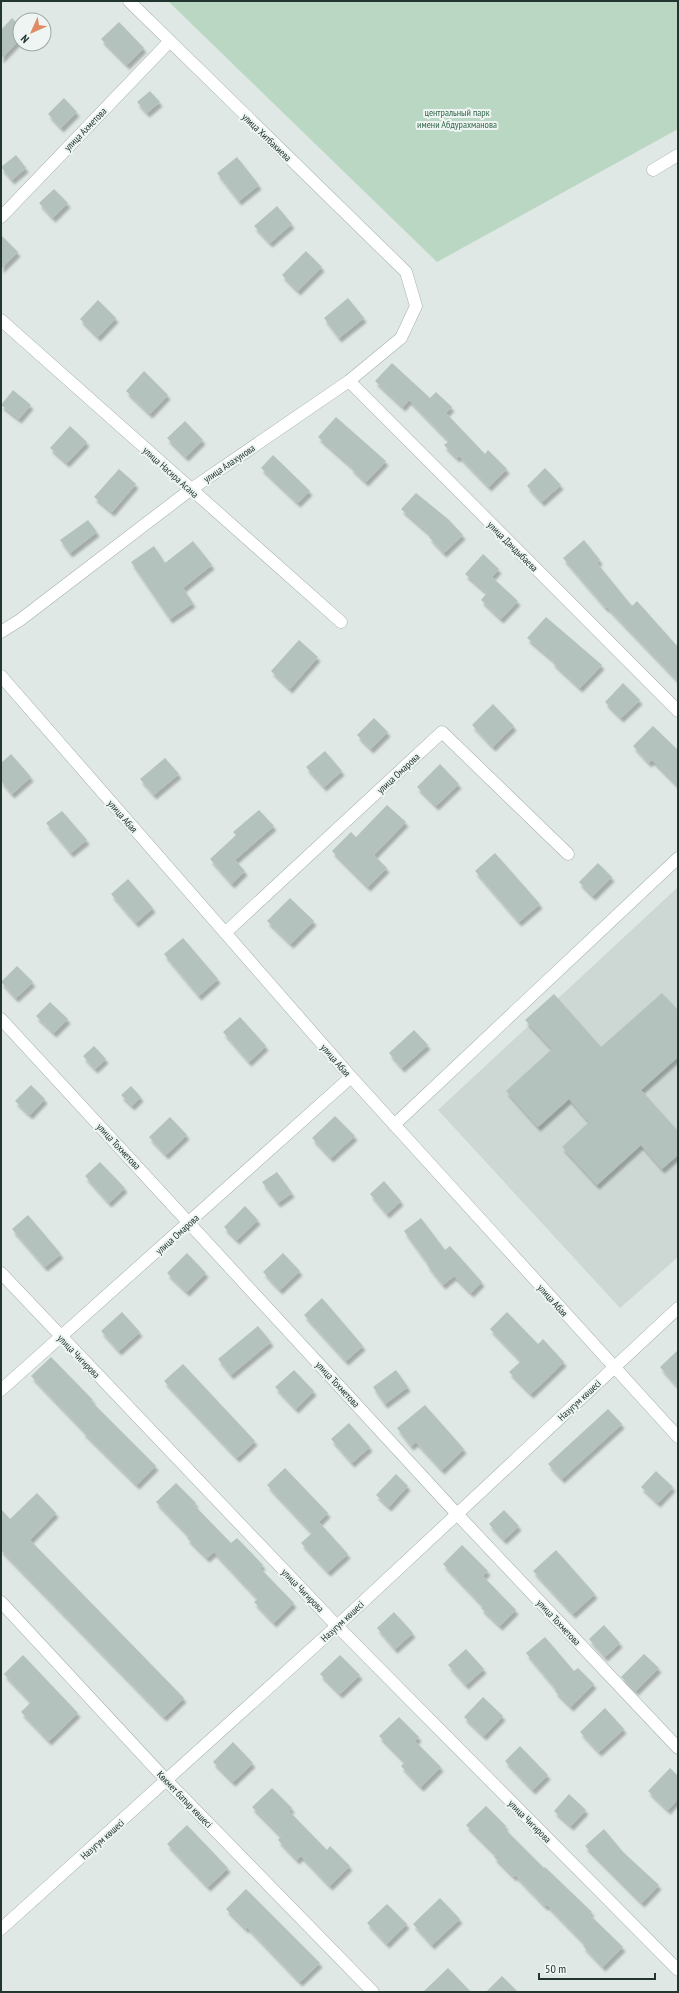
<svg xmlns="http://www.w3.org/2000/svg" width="679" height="1993" viewBox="0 0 679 1993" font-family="'PT Sans Narrow',sans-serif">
<defs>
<filter id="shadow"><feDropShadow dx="2.5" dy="4.5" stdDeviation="1" flood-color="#0004"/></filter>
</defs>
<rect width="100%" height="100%" fill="#dfe8e4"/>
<path fill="#cdd7d3" d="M678 887V1257L620 1308 438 1110Z"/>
<path fill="#bad7c3" d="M168 1H678V129L437 262Z"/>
<path fill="#b4c2bd" filter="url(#shadow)" d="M12 18 20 26V39L1 59V30Z
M119 22 144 48 127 65 101 39Z
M150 91 160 102 147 113 137 102Z
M64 98 77 112 61 128 48 114Z
M16 155 26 168 12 180 1 167Z
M237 157 259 185 239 201 217 173Z
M54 189 68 203 53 218 39 203Z
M277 206 292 224 270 243 254 226Z
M1 235 18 252 1 269Z
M306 251 322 267 298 291 282 275Z
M348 298 364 318 339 338 324 318Z
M98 300 116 318 98 337 80 319Z
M392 363 430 398 436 392 452 407 446 413 485 454 488 450 507 469 489 487 459 456 457 458 444 445 449 441 409 400 403 407 375 381Z
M144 371 168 395 150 414 126 391Z
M13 390 31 405 19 419 1 405Z
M336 417 386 461 366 482 351 468 352 467 318 437Z
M185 421 203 440 186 457 167 438Z
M70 426 87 442 67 463 50 448Z
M273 455 310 491 298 503 261 468Z
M545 468 561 485 542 502 527 486Z
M119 469 136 484 112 512 94 497Z
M416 493 448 519 463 535 444 553 429 537 431 535 401 509Z
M88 520 97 532 70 553 60 540Z
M584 540 600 560 597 563 632 606 637 601 678 647V681L607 607 606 608 563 558Z
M193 541 212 565 183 588 193 603 170 619 131 562 154 546 165 563Z
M483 554 499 569 492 577 518 601 501 619 481 600 487 593 465 574Z
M546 617 602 665 580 688 552 662 554 661 527 638Z
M299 640 318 657 290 689 271 671Z
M623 683 640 700 621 718 605 702Z
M493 704 514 726 493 747 472 725Z
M374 718 388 732 371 749 357 735Z
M653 726 678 750V786L652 760 649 763 633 746Z
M325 751 342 771 324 787 306 767Z
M11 754 31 777 12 794 1 781V763Z
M165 758 179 774 154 795 140 779Z
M440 764 459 784 436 806 417 787Z
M387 805 406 822 374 855 387 868 368 887 332 851 351 832 356 837Z
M259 810 274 826 235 860 245 871 232 884 210 859 236 835 233 832Z
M62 811 87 840 71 853 46 823Z
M495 853 540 904 519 922 475 871Z
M598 863 612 877 593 896 579 882Z
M128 879 153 908 136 923 111 894Z
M290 898 314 921 291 944 267 921Z
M183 938 218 979 199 996 164 954Z
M17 966 33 982 16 998 1 982Z
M662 993 678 1010V1057L641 1090 678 1131V1155L662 1169 641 1145 597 1185 562 1147 589 1122 569 1099 538 1127 506 1091 552 1049 525 1020 554 994 601 1047Z
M50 1002 68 1019 54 1033 36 1016Z
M240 1017 266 1046 249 1062 223 1032Z
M414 1030 428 1045 402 1068 389 1053Z
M94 1046 106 1059 95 1069 83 1056Z
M31 1085 45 1099 30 1115 15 1101Z
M131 1086 141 1097 132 1106 121 1095Z
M335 1116 355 1136 331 1158 312 1138Z
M170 1117 187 1135 166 1155 149 1137Z
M100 1162 125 1188 109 1203 85 1176Z
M277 1172 292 1193 278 1203 262 1182Z
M384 1181 401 1201 387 1214 370 1194Z
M245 1206 258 1220 237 1240 224 1227Z
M28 1215 61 1254 45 1267 12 1229Z
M421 1218 445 1250 450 1246 482 1282 471 1293 454 1276 443 1285 427 1265 428 1264 404 1231Z
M187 1253 206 1273 187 1292 167 1273Z
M283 1253 300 1271 280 1290 263 1272Z
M322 1298 363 1346 346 1361 304 1315Z
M122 1312 140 1332 119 1351 101 1331Z
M507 1312 538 1344 543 1339 564 1362 531 1394 509 1372 521 1361 490 1329Z
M258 1326 271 1342 231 1375 218 1359Z
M678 1350V1387L660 1367Z
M51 1357 93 1400 91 1401 156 1466 137 1485 83 1432 84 1431 31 1376Z
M183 1364 255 1441 237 1458 164 1381Z
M294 1370 314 1391 296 1409 275 1387Z
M396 1370 408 1387 385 1404 373 1387Z
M425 1405 464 1449 442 1470 416 1442 411 1446 397 1428Z
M608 1409 622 1424 562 1479 548 1464Z
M349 1423 370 1447 352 1463 331 1439Z
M285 1468 328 1513 319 1522 348 1554 328 1572 301 1543 312 1533 267 1485Z
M656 1471 673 1487 658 1503 641 1487Z
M396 1474 408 1486 389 1507 376 1495Z
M176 1483 196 1503 194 1505 231 1543 237 1538 263 1565 260 1568 294 1603 274 1623 254 1602 258 1599 214 1552 207 1558 187 1538 189 1536 156 1502Z
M37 1493 56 1513 30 1540 184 1698 164 1717 1 1550V1509L10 1519Z
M504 1510 519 1526 504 1540 489 1524Z
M462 1545 488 1571 483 1576 516 1610 500 1626 481 1608 483 1606 443 1564Z
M556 1550 595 1594 573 1614 533 1571Z
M394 1612 413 1633 395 1649 377 1628Z
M604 1625 620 1643 605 1657 589 1639Z
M545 1637 574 1671 578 1668 594 1684 571 1707 555 1691 556 1689 526 1653Z
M466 1649 484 1669 466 1685 448 1665Z
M644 1654 659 1668 636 1691 621 1677Z
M23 1655 78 1713 49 1741 21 1712 31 1702 4 1674Z
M340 1655 360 1675 340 1694 320 1674Z
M483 1697 503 1716 484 1736 464 1717Z
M605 1708 624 1729 599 1752 580 1732Z
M399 1717 419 1737 415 1741 441 1767 421 1787 401 1766 405 1762 379 1736Z
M233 1742 253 1763 233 1782 213 1762Z
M520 1746 548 1775 533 1790 505 1761Z
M670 1768 678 1776V1799L668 1810 648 1791Z
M272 1788 292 1808 289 1811 327 1850 330 1846 350 1866 330 1886 301 1856 297 1860 278 1840 281 1836 252 1807Z
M569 1794 586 1810 571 1826 554 1811Z
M486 1806 506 1826 504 1828 544 1868 545 1867 592 1912 589 1914 623 1947 603 1967 583 1946 585 1944 547 1905 545 1906 515 1875 514 1877 494 1857 496 1855 466 1825Z
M187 1825 228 1868 208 1887 167 1844Z
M604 1829 623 1852 659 1885 642 1903 585 1846Z
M246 1889 320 1963 300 1982 247 1927 246 1929 226 1909Z
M440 1898 460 1919 432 1945 413 1924Z
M387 1904 407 1924 387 1944 367 1923Z
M448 1968 471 1992H423Z
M502 1976 518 1992H486Z"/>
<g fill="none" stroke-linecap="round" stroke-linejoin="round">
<g stroke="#a3afab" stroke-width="13">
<path id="minor" d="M653 170 678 155
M1 217 170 41
M1 320 341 622
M349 381 678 711
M1 632 20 620 190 490 349 381 401 338 416 306 406 272 129 1
M1 676 351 1077 678 1437
M225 933 442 732 568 854
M1 1019 457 1514 678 1748
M394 1125 678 858
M1 1273 337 1626 678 1970
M1 1390 351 1077
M1 1602 167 1781 373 1992
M1 1929 337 1626 678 1308"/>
</g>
<use href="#minor" stroke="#fff" stroke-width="12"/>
</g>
<g text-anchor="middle" stroke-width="4" stroke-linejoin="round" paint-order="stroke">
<g font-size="10" fill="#32674a" stroke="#eef5f2">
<text x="457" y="116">центральный парк<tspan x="457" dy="12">имени Абдурахманова</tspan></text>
</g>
<g font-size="10" fill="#223531" stroke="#eef5f2">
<text transform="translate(85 129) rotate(-46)" y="4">улица Ахметова</text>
<text transform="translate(267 137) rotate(44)" y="4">улица Хитбакиева</text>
<text transform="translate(229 463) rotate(-34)" y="4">улица Алахунова</text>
<text transform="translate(171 472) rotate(42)" y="4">улица Насира Асана</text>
<text transform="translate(513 546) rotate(45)" y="4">улица Дандыбаева</text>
<text transform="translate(398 773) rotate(-43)" y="4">улица Омарова</text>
<text transform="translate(123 816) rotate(49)" y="4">улица Абая</text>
<text transform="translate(336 1060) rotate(49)" y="4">улица Абая</text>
<text transform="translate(119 1146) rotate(47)" y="4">улица Тохметова</text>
<text transform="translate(177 1234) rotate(-42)" y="4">улица Омарова</text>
<text transform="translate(553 1300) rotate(48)" y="4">улица Абая</text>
<text transform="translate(79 1356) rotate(46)" y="4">улица Чигирова</text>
<text transform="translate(338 1384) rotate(47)" y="4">улица Тохметова</text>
<text transform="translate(579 1400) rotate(-43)" y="4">Назугум көшесі</text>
<text transform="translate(303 1590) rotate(46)" y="4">улица Чигирова</text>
<text transform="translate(342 1621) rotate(-43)" y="4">Назугум көшесі</text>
<text transform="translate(559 1622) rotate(47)" y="4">улица Тохметова</text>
<text transform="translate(185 1799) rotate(46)" y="4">Көкмет батыр көшесі</text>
<text transform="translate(530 1821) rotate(45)" y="4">улица Чигирова</text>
<text transform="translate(102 1839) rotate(-42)" y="4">Назугум көшесі</text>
</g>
</g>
<rect width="679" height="1993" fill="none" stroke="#223531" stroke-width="4"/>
<g transform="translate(32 32) rotate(225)"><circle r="19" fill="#eef5f2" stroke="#9ca8a5"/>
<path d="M0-3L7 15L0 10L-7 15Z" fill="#e08b65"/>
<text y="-6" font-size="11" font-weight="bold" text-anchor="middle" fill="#223531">N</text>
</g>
<path d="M539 1973v6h116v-6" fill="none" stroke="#223531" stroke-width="2"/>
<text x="545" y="1973" font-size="12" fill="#223531" stroke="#eef5f2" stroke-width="3" paint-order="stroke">50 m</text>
</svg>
